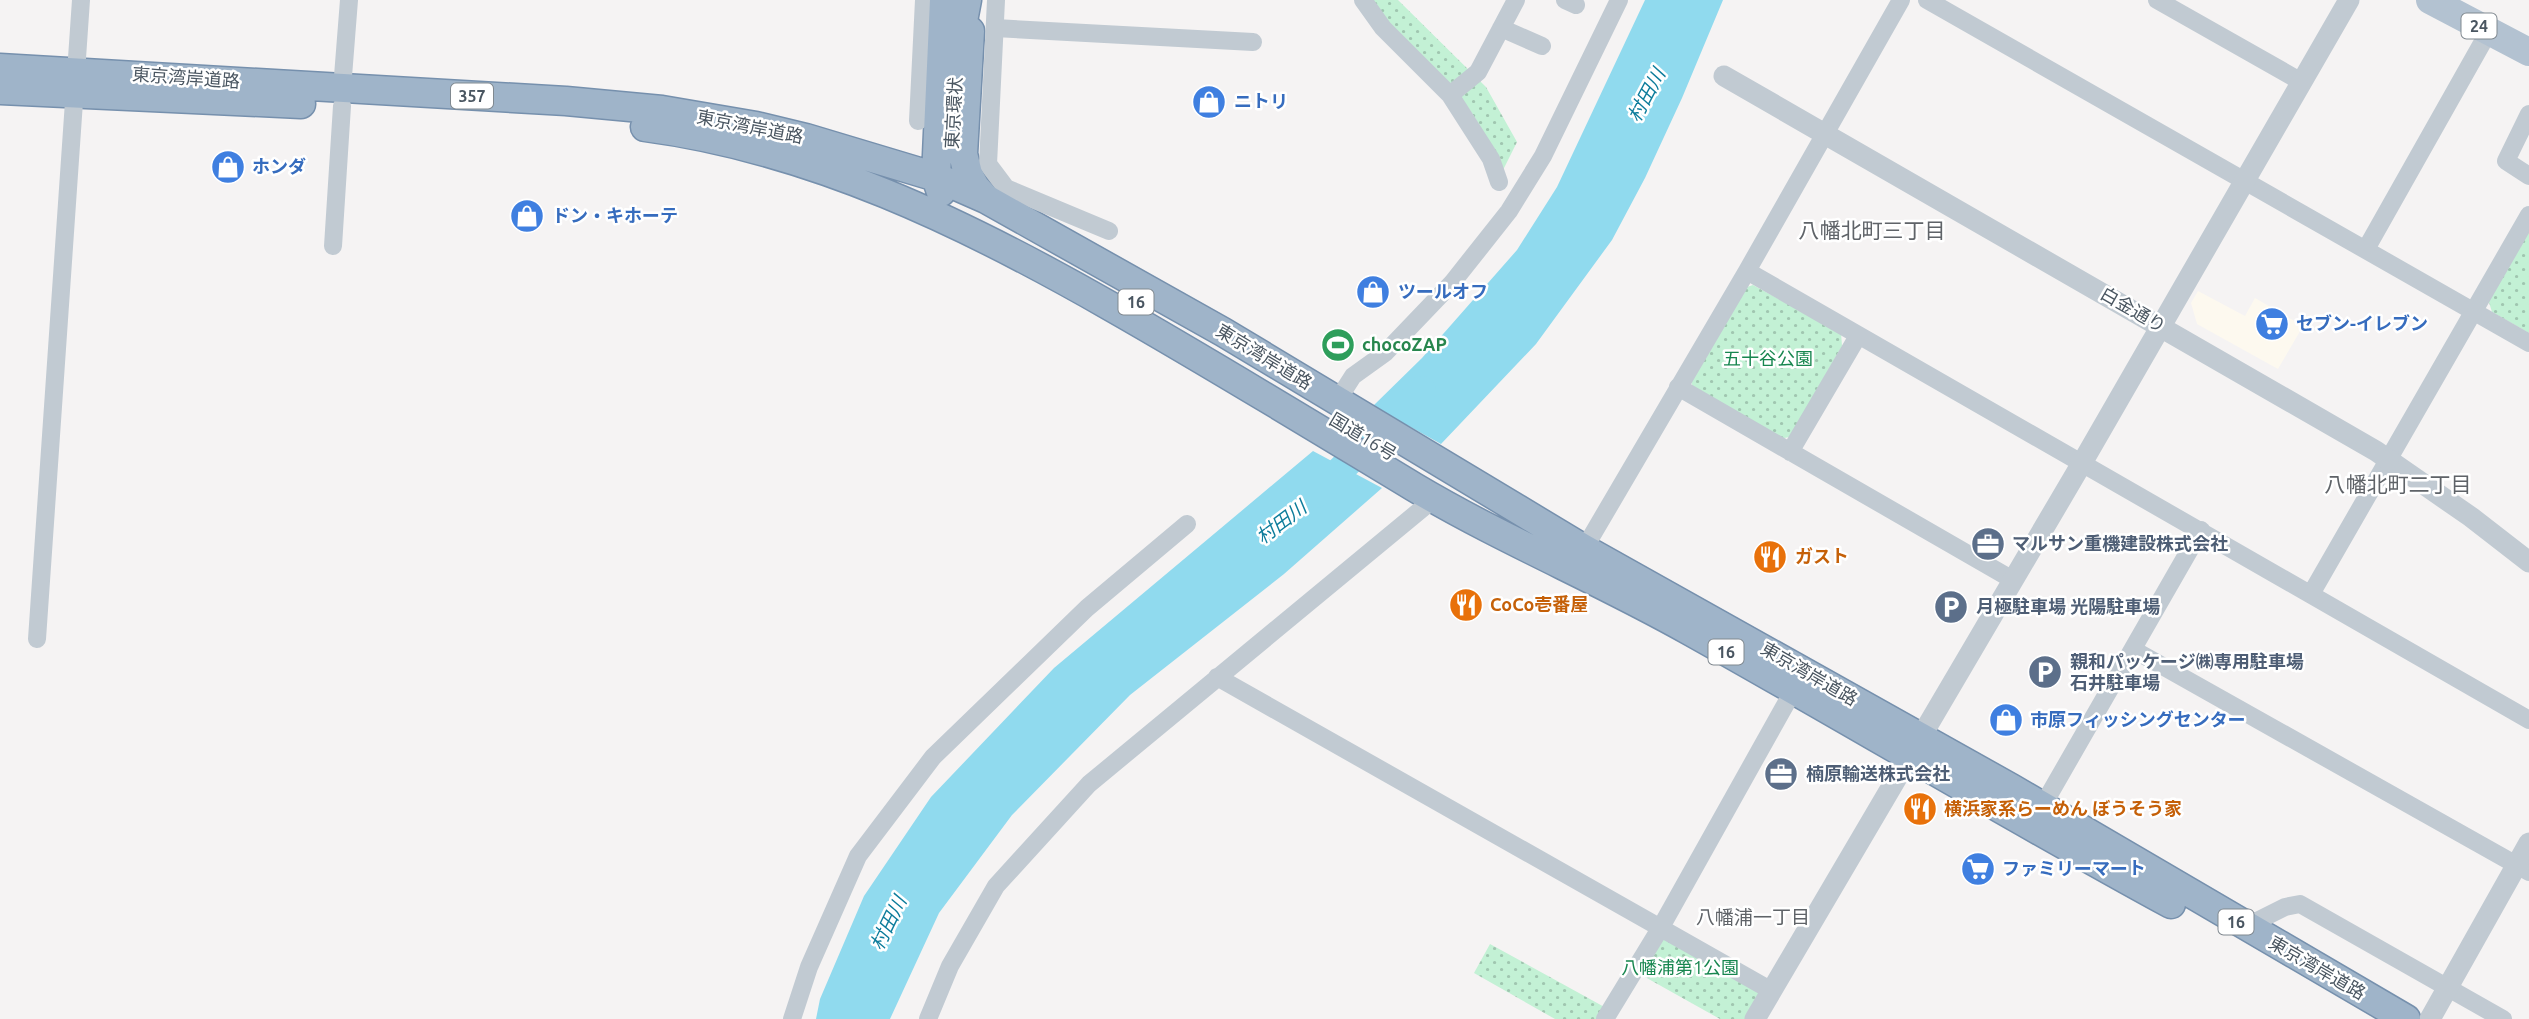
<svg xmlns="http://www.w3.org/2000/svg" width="2529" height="1019" viewBox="0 0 2529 1019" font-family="Ubuntu,'Noto Sans JP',sans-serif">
<defs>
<pattern id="park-dots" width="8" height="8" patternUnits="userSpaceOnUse" patternTransform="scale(1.75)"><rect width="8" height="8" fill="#c3f1d5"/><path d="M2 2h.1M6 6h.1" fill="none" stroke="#a0c6b0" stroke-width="1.8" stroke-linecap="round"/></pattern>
</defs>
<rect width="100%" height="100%" fill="#f5f3f3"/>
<path fill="#fdf9ef" d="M2198 291 2245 316 2255 298 2303 326 2278 369 2197 324 2191 303Z"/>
<path fill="url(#park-dots)" d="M1369 0H1398L1486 87 1517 142 1503 170C1490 144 1477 118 1459 95 1431 61 1395 35 1369 0Z
M2529 231V333L2492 312 2488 299Z
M1753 285 1841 333 1842 346 1790 437 1778 439 1695 391 1690 380 1744 288Z
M1662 930 1769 991 1753 1019H1720L1636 972Z
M1490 944 1608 1009 1602 1019H1555L1474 973Z"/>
<path fill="#90daee" d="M1645 0H1723L1682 98 1645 178 1612 240 1536 344 1441 444 1373 406 1422 358 1517 250 1557 187Z
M1313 451 1382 488 1284 574 1130 695 1012 815 939 913 890 1019H816L820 999 864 896 931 797 1054 668Z"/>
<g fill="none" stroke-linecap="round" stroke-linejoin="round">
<path stroke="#90daee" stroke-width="28" d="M1316 494 1422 390"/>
<g stroke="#7690ad" stroke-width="31">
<path id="trunk" d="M970 31 963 154 968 174 975 187 986 199
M957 53 967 0
M0 68 566 101 662 110 756 126 806 138 936 177 986 199 1223 332 1584 549 2011 788 2406 1019
M0 90 301 104
M645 127C812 149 965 223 1110 306 1212 364 1313 426 1414 487 1503 540 1600 580 1690 631 1851 721 2009 816 2171 904
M941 192 936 177 944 0"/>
</g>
<path stroke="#c1cad2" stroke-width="18" d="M996 0 988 164 1006 188 1109 231
M1363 0 1383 28 1450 95 1491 159 1499 182
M1565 0 1576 5
M1927 0 2529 343
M2157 0 2300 81
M995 28 1253 42
M1501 28 1542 46
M342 89 349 0
M1450 95 1478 72 1516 0
M2529 114 2506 161 2529 176
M918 121 924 0
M333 246 342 106
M2366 249 2489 31
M1747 271 2529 720
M1678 387 2013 580
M1337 401 1353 376 1385 353 1452 283 1509 211 1543 156 1619 0
M1790 452 1858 336
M1584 549 1747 271 1901 0
M2311 594 2529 215
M37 639 81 0
M2134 650 2529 872
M1217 677 1772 991
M2042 807 2201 530
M2245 927 2285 907 2300 904 2503 1019
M792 1019 809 967 858 856 933 757 1087 608 1187 524
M928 1019 950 966 996 886 1089 784 1435 498
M1605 1019 1661 927 1793 691"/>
<path stroke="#c1cad2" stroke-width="21" d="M1724 76 2376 451 2471 517 2529 562
M1755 1019 2082 463 2349 0
M2430 1019 2529 843"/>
<path stroke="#b3c2d1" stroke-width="28" d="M2430 0 2529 52"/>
<use href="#trunk" stroke="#9fb4c9" stroke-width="28"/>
</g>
<defs>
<g id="shop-disc" transform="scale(1.75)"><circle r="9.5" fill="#3f7fe0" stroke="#fff"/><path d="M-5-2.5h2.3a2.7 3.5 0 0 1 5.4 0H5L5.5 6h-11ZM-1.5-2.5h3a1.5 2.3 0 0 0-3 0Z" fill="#fff"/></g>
<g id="supermarket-disc" transform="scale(1.75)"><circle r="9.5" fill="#3f7fe0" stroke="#fff"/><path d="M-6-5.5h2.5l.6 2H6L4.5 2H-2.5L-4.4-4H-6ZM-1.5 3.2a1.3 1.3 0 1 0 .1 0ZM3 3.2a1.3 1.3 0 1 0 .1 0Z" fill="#fff"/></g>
<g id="stadium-disc" transform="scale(1.75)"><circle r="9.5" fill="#2e9e5b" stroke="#fff"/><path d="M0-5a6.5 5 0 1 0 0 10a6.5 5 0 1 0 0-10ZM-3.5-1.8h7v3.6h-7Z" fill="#fff"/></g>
<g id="office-disc" transform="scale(1.75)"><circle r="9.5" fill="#5c6f8a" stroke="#fff"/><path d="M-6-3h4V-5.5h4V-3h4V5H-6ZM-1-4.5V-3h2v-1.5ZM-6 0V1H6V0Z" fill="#fff"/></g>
<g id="restaurant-disc" transform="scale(1.75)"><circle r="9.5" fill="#e8710a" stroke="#fff"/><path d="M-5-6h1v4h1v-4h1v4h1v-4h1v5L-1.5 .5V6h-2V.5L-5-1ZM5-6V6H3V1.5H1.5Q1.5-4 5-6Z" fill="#fff"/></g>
<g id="parking-disc" transform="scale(1.75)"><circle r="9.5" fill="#5c6f8a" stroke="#fff"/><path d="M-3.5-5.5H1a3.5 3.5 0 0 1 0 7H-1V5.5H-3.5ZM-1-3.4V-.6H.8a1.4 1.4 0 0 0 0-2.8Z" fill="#fff"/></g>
</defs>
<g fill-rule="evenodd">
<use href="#shop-disc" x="1209" y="102"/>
<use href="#shop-disc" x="228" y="167"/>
<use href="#shop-disc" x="527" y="216"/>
<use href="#shop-disc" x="1373" y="292"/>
<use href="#supermarket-disc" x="2272" y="324"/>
<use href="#stadium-disc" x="1338" y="345"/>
<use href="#office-disc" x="1988" y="544"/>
<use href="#restaurant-disc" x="1770" y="557"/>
<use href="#restaurant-disc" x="1466" y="605"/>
<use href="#parking-disc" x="1951" y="607"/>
<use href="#parking-disc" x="2045" y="672"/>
<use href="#shop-disc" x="2006" y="720"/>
<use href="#office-disc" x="1781" y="774"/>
<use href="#restaurant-disc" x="1920" y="809"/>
<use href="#supermarket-disc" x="1978" y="869"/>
</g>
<g text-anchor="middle" stroke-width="5" stroke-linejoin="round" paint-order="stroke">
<g fill="#fff" stroke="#808990" stroke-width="2">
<rect x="2461.5" y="13.5" width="35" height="25" rx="5"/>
<rect x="451" y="83.5" width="42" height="25" rx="5"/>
<rect x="1118.5" y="289.5" width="35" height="25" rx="5"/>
<rect x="1708.5" y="639.5" width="35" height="25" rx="5"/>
<rect x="2218.5" y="909.5" width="35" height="25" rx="5"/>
</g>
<g font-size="16" font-weight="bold" fill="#4a5661">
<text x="2479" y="32">24</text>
<text x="472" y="102">357</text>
<text x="1136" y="308">16</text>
<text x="1726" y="658">16</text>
<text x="2236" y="928">16</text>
</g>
<g font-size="18" fill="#4a5661" stroke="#fff">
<text transform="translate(186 78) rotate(4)" y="6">東京湾岸道路</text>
<text transform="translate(954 113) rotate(-87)" y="6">東京環状</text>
<text transform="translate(750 127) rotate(11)" y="6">東京湾岸道路</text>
<text transform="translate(2133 310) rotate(30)" y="6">白金通り</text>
<text transform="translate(1264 357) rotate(31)" y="6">東京湾岸道路</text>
<text transform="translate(1363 437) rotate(31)" y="6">国道16号</text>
<text transform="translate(1809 674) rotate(30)" y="6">東京湾岸道路</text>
<text transform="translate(2317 968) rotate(30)" y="6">東京湾岸道路</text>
</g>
<g font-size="18" font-weight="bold" fill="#366cbe" stroke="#fff" text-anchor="start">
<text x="1234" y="108">ニトリ</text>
<text x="252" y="173">ホンダ</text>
<text x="552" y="222">ドン・キホーテ</text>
<text x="1398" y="298">ツールオフ</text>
<text x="2296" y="330">セブン-イレブン</text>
<text x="2030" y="726">市原フィッシングセンター</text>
<text x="2002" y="875">ファミリーマート</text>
</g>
<g font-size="18" font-weight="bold" fill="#27864d" stroke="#fff" text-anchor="start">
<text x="1362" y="351">chocoZAP</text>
</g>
<g font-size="18" fill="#17864f" stroke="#fff">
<text x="1768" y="365">五十谷公園</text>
<text x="1680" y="974">八幡浦第1公園</text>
</g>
<g font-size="18" font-weight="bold" fill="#4e5e75" stroke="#fff" text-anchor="start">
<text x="2012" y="550">マルサン重機建設株式会社</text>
<text x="1976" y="613">月極駐車場 光陽駐車場</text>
<text x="2070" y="668">親和パッケージ㈱専用駐車場<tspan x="2070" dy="21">石井駐車場</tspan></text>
<text x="1806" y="780">楠原輸送株式会社</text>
</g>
<g font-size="18" font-weight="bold" fill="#c56008" stroke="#fff" text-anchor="start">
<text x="1795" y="563">ガスト</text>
<text x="1490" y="611">CoCo壱番屋</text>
<text x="1944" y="815">横浜家系らーめん ぼうそう家</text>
</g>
<g font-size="19" font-style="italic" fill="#0c7c9b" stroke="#fff">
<text transform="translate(1646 95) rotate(-62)" y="7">村田川</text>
<text transform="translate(1281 522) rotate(-37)" y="7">村田川</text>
<text transform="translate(888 923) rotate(-64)" y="7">村田川</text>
</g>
<g font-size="19" fill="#5f6368" stroke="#fff">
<text x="1753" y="924">八幡浦一丁目</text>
</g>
<g font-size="21" fill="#5f6368" stroke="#fff">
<text x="1872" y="238">八幡北町三丁目</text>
<text x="2398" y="492">八幡北町二丁目</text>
</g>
</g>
</svg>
